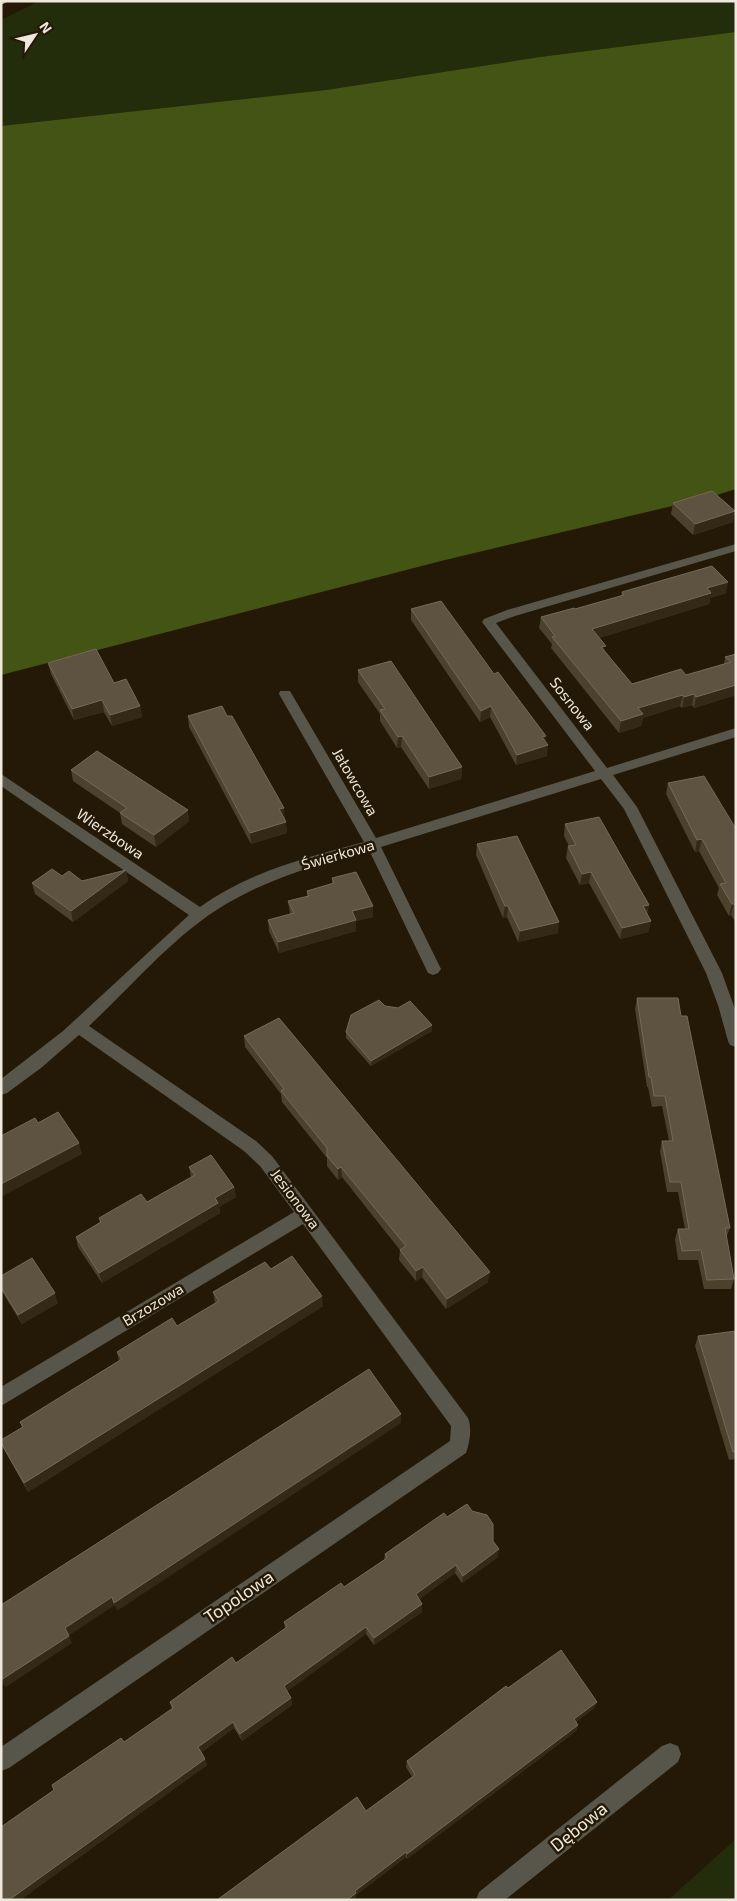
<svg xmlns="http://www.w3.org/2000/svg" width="737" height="1901" viewBox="0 0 737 1901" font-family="'Exo 2',sans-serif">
<rect width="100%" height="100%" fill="#241906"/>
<path fill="#242d0b" d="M40 1H736V32L540 57 326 90 1 126V20Z
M736 1839V1900H668Z"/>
<path fill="#445414" d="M736 32V489L710 497 441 561 1 675V126L326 90 540 57Z"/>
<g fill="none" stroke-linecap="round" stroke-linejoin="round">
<path fill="#58554b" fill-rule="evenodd" d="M736 544V551L515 616 496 623 607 768 736 728V737L613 775 637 807 722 973 736 1012V1047L730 1045 728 1041 718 1005 706 973 624 809 601 779 381 847 441 969 438 973 433 975 428 973 369 850C320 864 270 878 226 904 174 935 133 985 89 1026L256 1141 272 1156 468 1418C472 1428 470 1442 466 1453L9 1768 1 1771V1747L450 1441 451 1426 303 1224 1 1406V1387L294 1212 260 1166 244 1151 79 1035 41 1068 7 1093 1 1095V1079L63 1031 189 915 1 786V774L200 907C248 872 308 857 364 842L279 694 280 691H290L376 838 595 771 482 622 484 619 507 610Z
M670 1743 678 1746 681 1754 678 1762 505 1900H476L479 1892 662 1746Z"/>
<path fill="#aea68d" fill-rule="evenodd" d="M1 1H9L1 5Z"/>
</g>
<path fill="#4b412d" d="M673 503 733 522 693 535 671 514Z
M622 592 726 593 710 598 709 604 599 638 605 651 632 684 686 675 724 664 725 657 736 654V695L694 708 692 705 682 708 680 706 643 718 641 726 619 733 551 648 552 644 539 628 541 617 575 609 621 596Z
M411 609 494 674 546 741 547 756 516 765 490 717 480 722 411 620Z
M48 663 114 683 140 706 142 717 112 726 104 712 74 720 51 674Z
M358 670 462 767 461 779 429 789 401 747 397 748 380 721V714L358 682Z
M188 716 285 818 287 833 251 844 189 727Z
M71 770 189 821 156 847 122 824 120 813 73 781Z
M668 783 736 829V923L731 915 729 916 717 895 719 888 699 851 695 852 666 794Z
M565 824 649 905 647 914 651 921 648 932 620 939 589 883 580 885 566 858 568 846H569L564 836Z
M477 844 558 933 518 942 507 917 503 918 476 855Z
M126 870 128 881 73 922 35 894 32 883 62 876 82 881Z
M332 878 373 906V917L356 921V931L279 953 269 931 268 920 290 914 288 901 307 896V891L332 884Z
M637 998 681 1016 730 1228 726 1238 734 1279 731 1289H704L698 1260H678L675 1239 678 1229H685L678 1192H667L660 1151 662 1141H669L662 1106 652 1107 648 1087H647L635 1009Z
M385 1006 432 1031 371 1066 346 1038V1032Z
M244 1036 488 1282 446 1309 422 1277 416 1281 399 1260 400 1250 342 1177 338 1180 327 1166V1158L282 1102 281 1094 245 1047Z
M189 1167 234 1187 236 1197 219 1207 220 1213 102 1283 78 1247 76 1237 100 1223 99 1218 147 1202 191 1177Z
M271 1269 323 1306 28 1492 1 1444 22 1427 20 1422 119 1361 117 1352 177 1326 215 1303 213 1292Z
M1 1276 58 1303 22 1324 4 1295 1 1288Z
M736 1331V1459L729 1460 695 1346 698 1336Z
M447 1517 493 1541 498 1557 462 1583 455 1573 419 1599 422 1604V1612L374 1645 366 1634 287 1691 291 1698 292 1705 242 1741 234 1728 202 1752 207 1765 20 1900H1L2 1827 172 1709 170 1702 236 1663 285 1629 284 1622 344 1587 384 1560 385 1554Z
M508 1688 597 1702 594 1708 576 1722 578 1725 576 1731 407 1859 406 1857 356 1895V1898L353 1900 366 1811 412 1777 406 1767 407 1761Z"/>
<path fill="#342916" d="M735 511 733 522 693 535 695 524Z
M728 582 726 593 710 598 709 604 590 641 592 629 707 588Z
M736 685V695L694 708 696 697Z
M694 694 692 705 682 708 684 697Z
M683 695 680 706 643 718 641 726 619 733 621 721 638 708Z
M102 700 104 712 74 720 72 709Z
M140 706 142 717 112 726 110 715Z
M491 706 490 717 480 722 481 711Z
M402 736 401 747 397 748 398 737Z
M546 736 545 746 548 745 547 756 516 765 517 755 542 737Z
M462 767 461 779 429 789V777Z
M284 808 285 819 279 809Z
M188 810 189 821 156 847 154 835Z
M286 822 287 833 251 844 250 833Z
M702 839 699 851 695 852 697 840Z
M126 870 128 881 73 922 71 911Z
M591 872 589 883 580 885 582 874Z
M732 904H734L731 915 729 916Z
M649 905 646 916 643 906Z
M373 906V917L356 921V931L279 953 278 942 352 911Z
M505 906H508L507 917 503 918Z
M651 921 648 932 620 939 622 928Z
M559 922 558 933 518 942 520 931Z
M432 1025V1031L371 1066V1061Z
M79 1143 82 1154 1 1197V1184Z
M341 1167 342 1177 338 1180V1169Z
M234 1187 236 1197 219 1207 220 1213 102 1283 99 1273 215 1198Z
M423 1267 422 1277 416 1281V1271Z
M490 1272 488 1282 446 1309 447 1299Z
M55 1293 58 1303 22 1324 18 1315Z
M322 1296 323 1306 28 1492 24 1483Z
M401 1414V1423L117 1611 114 1603Z
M499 1549 498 1557 462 1583 463 1576Z
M456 1565 455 1573 416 1602V1594Z
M112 1597 115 1605 68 1636 65 1628Z
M422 1604V1612L374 1645V1638Z
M366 1627V1634L285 1693 284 1686Z
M69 1636 72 1643 6 1687 1 1682V1679Z
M291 1698 292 1705 242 1741 240 1734Z
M597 1702 594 1708 572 1725 574 1719Z
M233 1722 234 1728 201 1753 198 1747Z
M578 1725 576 1731 407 1859V1854Z
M205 1759 207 1765 20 1900H9Z
M406 1852V1857L356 1895V1898L353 1900H347L355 1891Z"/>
<path fill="#5d5340" stroke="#746a58" d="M712 491 735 511 695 524 673 503Z
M712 566 728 582 707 588 711 593 592 629 606 646 601 647 632 684 681 669 686 675 731 662 725 657 736 654V685L696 697 694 694 684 697 683 695 638 708 643 714 621 721 552 637 555 636 541 617 574 608 575 609 624 595 622 592Z
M441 601 494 674 498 672 546 736 542 737 548 745 517 755 491 706 481 711 411 609Z
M96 649 114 683 126 679 140 706 110 715 102 700 72 709 48 663Z
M391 661 462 767 429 777 402 736 398 737 380 710 385 709 358 670Z
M222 706 227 716H232L284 808 279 809 286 822 250 833 188 716Z
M97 751 188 810 154 835 120 813 127 808 71 770Z
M704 776 736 829V906L734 904H732L720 884 726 883 702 839 697 840 668 783Z
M599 817 649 905 643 906 651 921 622 928 591 872 582 874 568 846 576 845 565 824Z
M517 836 559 922 520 931 508 906H505L477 844Z
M52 869 62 876 69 871 82 881 126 870 71 911 32 883Z
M356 872 373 906 352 911 356 920 278 942 268 920 294 913 288 901 309 896 307 891 334 883 332 878Z
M637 998H678L681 1016H687L730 1228H725L734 1279 707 1280 701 1250 682 1251 678 1229H689L681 1182H670L662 1141H673L665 1096H654L651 1077H649Z
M379 1000 385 1006 398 1008 410 1001 432 1025 371 1061 346 1032 351 1015Z
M279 1018 490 1272 447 1299 423 1267 416 1271 400 1250 406 1246 341 1167 338 1169 327 1156V1148L281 1091 284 1089 244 1036Z
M58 1112 79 1143 1 1184V1136L35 1118 38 1123Z
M211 1155 234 1187 215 1198 218 1203 99 1273 76 1237 101 1222 99 1218 141 1194 147 1202 195 1175 189 1167Z
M292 1256 322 1296 24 1483 1 1443V1440L23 1427 20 1422 122 1359 117 1352 172 1318 177 1326 219 1301 213 1292 265 1262 271 1269Z
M32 1258 55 1293 18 1315 1 1287V1276Z
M736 1331V1451L733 1452 698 1336Z
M369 1369 401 1414 114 1603 112 1597 65 1628 69 1636 1 1680V1605Z
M467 1504 472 1511 487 1515 493 1524V1541L499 1549 463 1576 456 1565 416 1594 422 1604 374 1638 366 1627 284 1686 291 1698 240 1734 233 1722 198 1747 205 1759 9 1900H1V1827L54 1790 52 1785 87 1761 121 1738 124 1742 173 1708 170 1702 232 1657 236 1663 287 1627 284 1622 341 1583 344 1587 387 1558 385 1554 444 1513 447 1517Z
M561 1650 597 1702 574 1719 578 1725 407 1854 406 1852 355 1891 356 1893 347 1900H217L357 1797 366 1811 415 1775 407 1761 506 1686 508 1688Z"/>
<g text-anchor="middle" stroke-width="5" stroke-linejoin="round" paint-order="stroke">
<g font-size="15" fill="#efe8dc" stroke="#241906">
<text transform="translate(572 704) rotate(52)" y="5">Sosnowa</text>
<text transform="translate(355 782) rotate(60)" y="5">Jałowcowa</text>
<text transform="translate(110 834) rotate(34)" y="5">Wierzbowa</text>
<text transform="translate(338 855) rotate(-16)" y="5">Świerkowa</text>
<text transform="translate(295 1199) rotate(53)" y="5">Jesionowa</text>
<text transform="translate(153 1305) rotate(-31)" y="5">Brzozowa</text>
</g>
<g font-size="18" fill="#efe8dc" stroke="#241906">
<text transform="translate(239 1597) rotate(-34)" y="6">Topolowa</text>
<text transform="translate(579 1827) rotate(-39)" y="6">Dębowa</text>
</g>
</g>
<rect width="737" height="1901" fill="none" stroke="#efe8dc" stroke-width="5"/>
<g transform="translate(35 35) rotate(55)" stroke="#241906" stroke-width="4" paint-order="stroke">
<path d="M0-4L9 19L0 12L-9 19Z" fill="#efe8dc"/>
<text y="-8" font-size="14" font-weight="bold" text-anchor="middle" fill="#efe8dc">N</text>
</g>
</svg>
